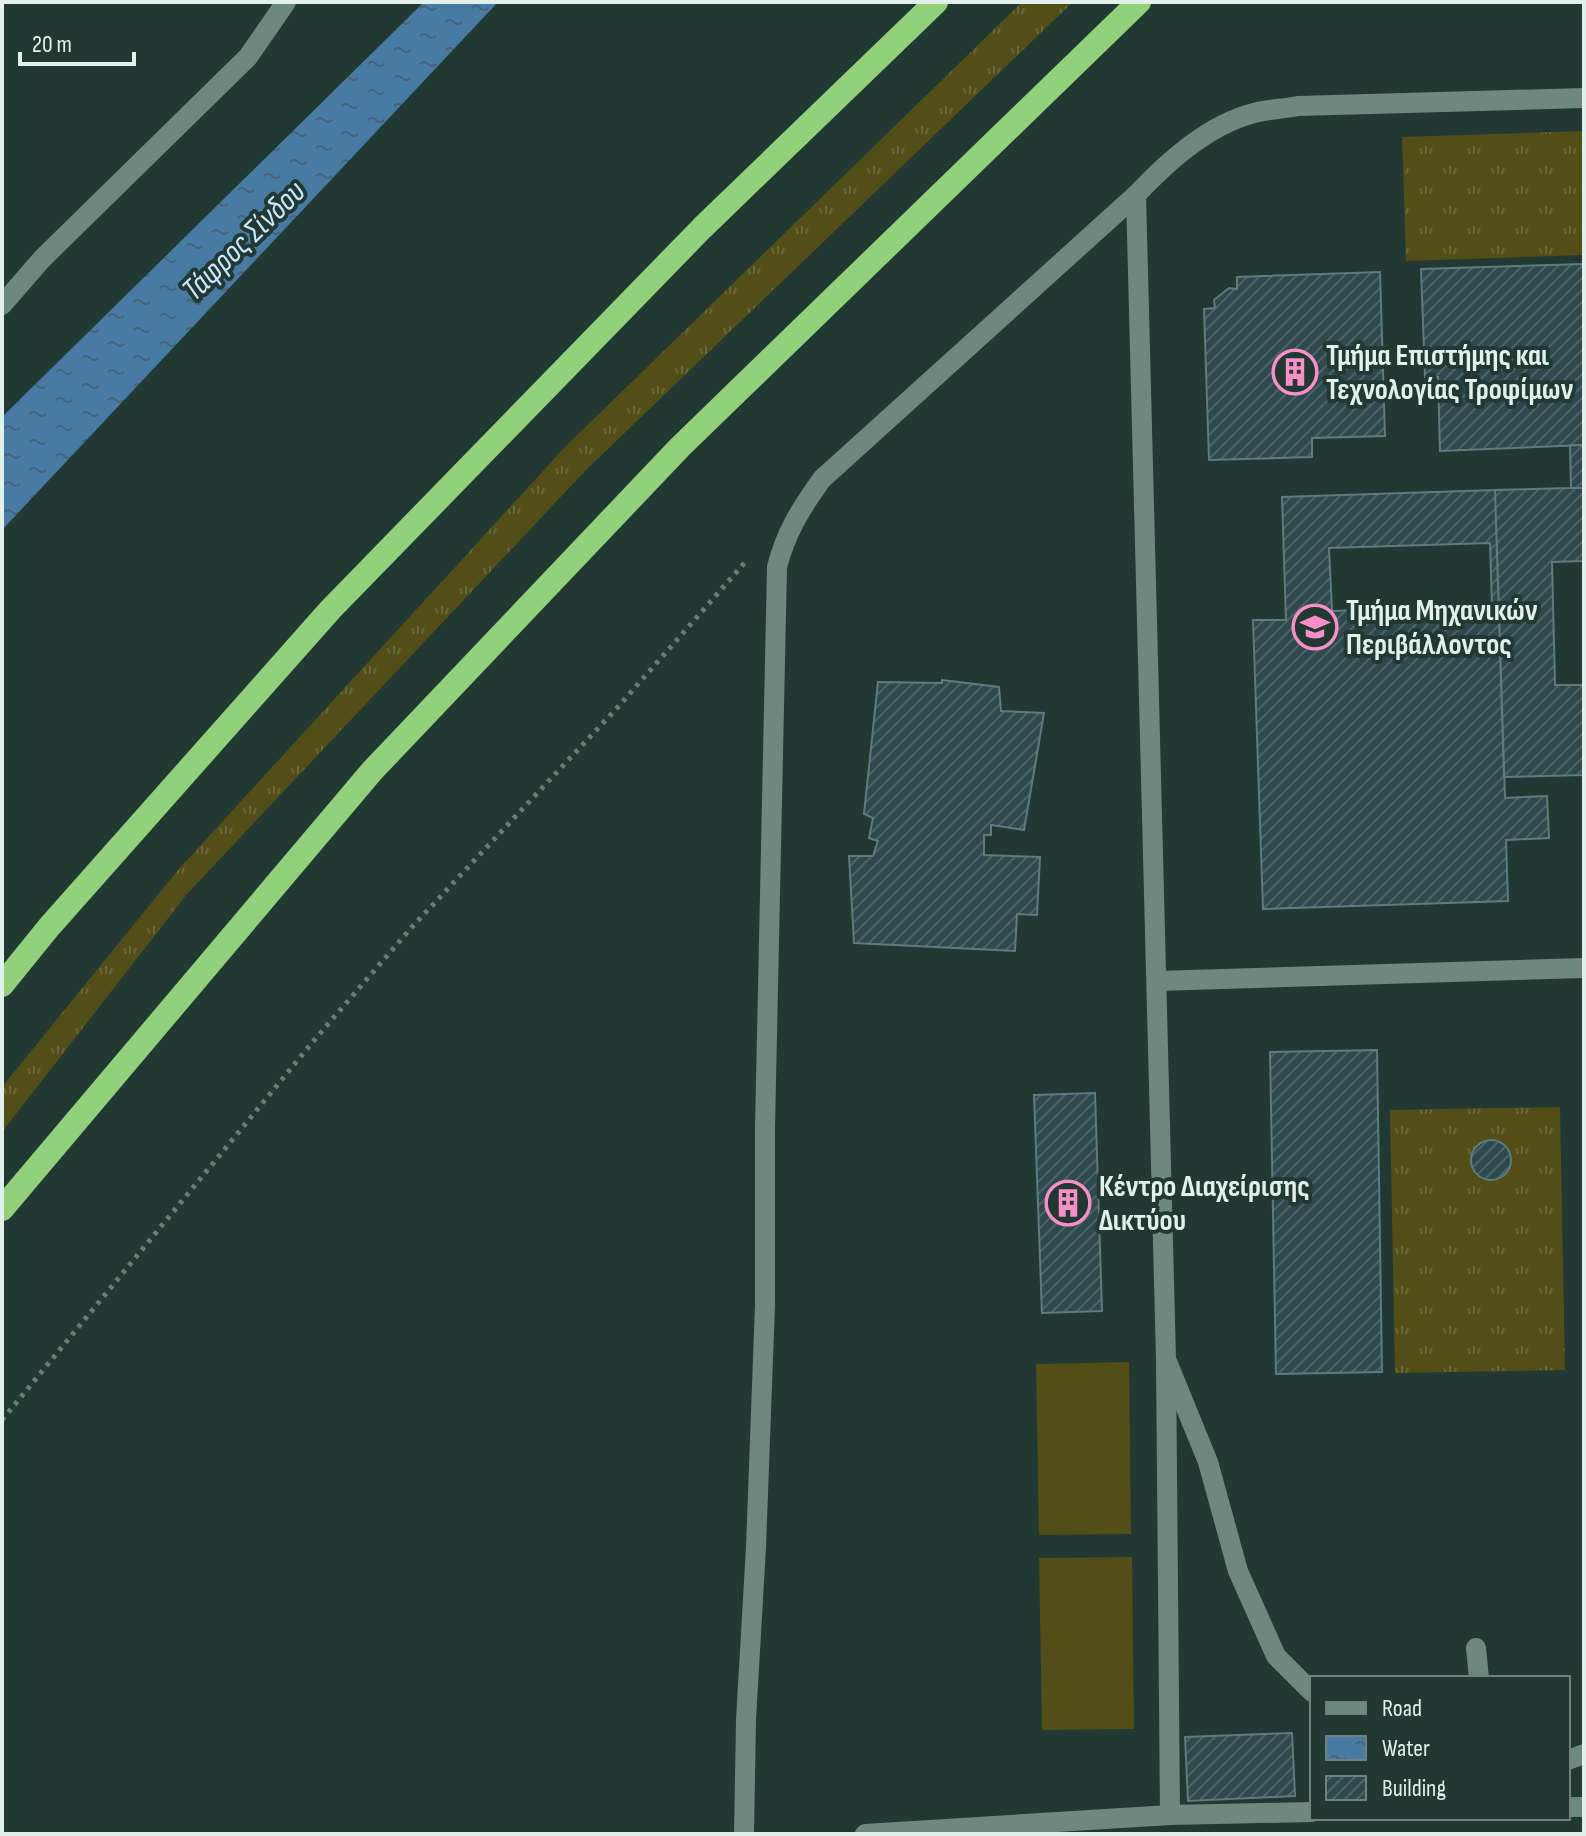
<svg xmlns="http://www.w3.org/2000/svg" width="1586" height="1836" viewBox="0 0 1586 1836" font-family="'Sofia Sans Condensed',sans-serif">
<defs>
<pattern id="grass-tufts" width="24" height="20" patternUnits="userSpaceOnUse" patternTransform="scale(2)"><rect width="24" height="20" fill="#534d18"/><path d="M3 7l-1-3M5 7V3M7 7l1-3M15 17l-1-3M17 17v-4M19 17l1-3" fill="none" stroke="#6c673a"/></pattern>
<pattern id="water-ripples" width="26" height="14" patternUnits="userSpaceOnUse" patternTransform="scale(2)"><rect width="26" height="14" fill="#477ba3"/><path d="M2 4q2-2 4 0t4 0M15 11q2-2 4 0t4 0" fill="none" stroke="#46647a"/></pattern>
<pattern id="building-hatch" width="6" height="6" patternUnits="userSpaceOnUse" patternTransform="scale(2)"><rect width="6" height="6" fill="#2e494d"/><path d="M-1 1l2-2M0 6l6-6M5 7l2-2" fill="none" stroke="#4c6467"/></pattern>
</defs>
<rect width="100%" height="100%" fill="#213932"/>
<path fill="url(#grass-tufts)" d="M1022 2H1073L586 470 187 894 2 1132V1087L178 870 565 447Z
M1584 131V255L1406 261 1402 137Z
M1560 1107 1565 1370 1395 1373 1390 1110Z"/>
<path fill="#534d18" d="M1129 1362 1131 1534 1039 1535 1036 1364Z
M1132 1557 1134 1729 1042 1730 1039 1558Z"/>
<path fill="url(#water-ripples)" d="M424 2H498L2 530V417Z"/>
<path fill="url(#building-hatch)" stroke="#5e7b7f" stroke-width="2" fill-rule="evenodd" d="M1584 264V445L1440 451 1438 377H1425L1421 269Z
M1380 272 1385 436 1312 438V457L1209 460 1204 309 1215 308 1214 300 1229 288 1237 289V277Z
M1570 445H1584V488H1571Z
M1571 488H1584V561L1552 562 1555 685H1584V775L1504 777 1495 490Z
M1495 490 1505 798 1547 796 1549 838 1506 840 1508 901 1263 909 1253 620H1286L1282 497ZM1490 543 1492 605 1332 611 1329 548Z
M942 680 999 687 1001 711 1044 713 1024 830 991 825V835H984V855L1040 857 1037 915 1017 914 1015 951 854 943 849 856H873L878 841 869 838 873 818 864 814 878 682 942 683Z
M1377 1050 1382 1372 1276 1374 1270 1052Z
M1095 1093 1102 1311 1042 1313 1034 1095Z
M1471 1160a20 20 0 1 1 40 0a20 20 0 1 1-40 0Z
M1292 1733 1295 1796 1188 1801 1185 1737Z"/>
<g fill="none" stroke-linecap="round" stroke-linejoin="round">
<path stroke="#697d77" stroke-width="5" stroke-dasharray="4 6" stroke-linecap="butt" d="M2 1420 316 1038 412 927 617 708 748 559"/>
<path stroke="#6d887f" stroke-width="20" d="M1157 981 1584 968
M1166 1359 1170 1815
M1476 1648 1479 1678
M1568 1760 1584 1754
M744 1834 746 1720 756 1547 765 1305V1128L777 567C786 532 801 508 822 479L1136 195
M865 1834 1170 1815 1312 1812"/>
<path stroke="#6d887f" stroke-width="20" d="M2 305 42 259 248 57 286 2
M1312 1692 1276 1656 1238 1571 1208 1462 1166 1359 1136 195C1168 161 1208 125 1254 113 1268 109 1283 109 1298 106L1584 98
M1568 1807H1584"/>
<path stroke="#91d17c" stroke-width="24" d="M2 985 49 927 330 610 702 228 936 2
M2 1209 372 771 680 447 1139 2"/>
</g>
<defs>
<g id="building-ring" transform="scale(2.3)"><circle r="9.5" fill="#213932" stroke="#f98fc9" stroke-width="1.5"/><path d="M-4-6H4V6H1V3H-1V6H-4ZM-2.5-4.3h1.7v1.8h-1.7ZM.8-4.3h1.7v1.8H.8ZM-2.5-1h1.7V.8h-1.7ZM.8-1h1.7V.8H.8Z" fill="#f98fc9"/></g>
<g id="university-ring" transform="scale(2.3)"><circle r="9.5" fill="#213932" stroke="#f98fc9" stroke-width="1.5"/><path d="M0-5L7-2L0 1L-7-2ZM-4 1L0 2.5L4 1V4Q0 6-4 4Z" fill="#f98fc9"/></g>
</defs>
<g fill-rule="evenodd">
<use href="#building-ring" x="1295" y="372"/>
<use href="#university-ring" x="1315" y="627"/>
<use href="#building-ring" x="1068" y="1203"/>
</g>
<g text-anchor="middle" stroke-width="8" stroke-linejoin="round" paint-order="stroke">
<g font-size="30" font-weight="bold" fill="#e3f1ec" stroke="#213932" text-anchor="start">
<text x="1326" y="365">Τμήμα Επιστήμης και<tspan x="1326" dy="34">Τεχνολογίας Τροφίμων</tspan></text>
<text x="1346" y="620">Τμήμα Μηχανικών<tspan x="1346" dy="34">Περιβάλλοντος</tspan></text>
<text x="1099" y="1196">Κέντρο Διαχείρισης<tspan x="1099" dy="34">Δικτύου</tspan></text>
</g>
<g font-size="32" font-style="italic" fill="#c9e7ff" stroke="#213932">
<text transform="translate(243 240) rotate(-44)" y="11">Τάφρος Σίνδου</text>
</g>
</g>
<rect width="1586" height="1836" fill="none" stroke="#e3f1ec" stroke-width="8"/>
<rect x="1310" y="1676" width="260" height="144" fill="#213932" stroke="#6f837c" stroke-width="2"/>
<rect x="1326" y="1702" width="40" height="12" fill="#6d887f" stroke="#6f837c" stroke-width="2"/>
<text x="1382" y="1716" font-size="24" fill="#e3f1ec">Road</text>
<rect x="1326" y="1736" width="40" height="24" fill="url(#water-ripples)" stroke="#6f837c" stroke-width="2"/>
<text x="1382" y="1756" font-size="24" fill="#e3f1ec">Water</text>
<rect x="1326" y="1776" width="40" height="24" fill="url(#building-hatch)" stroke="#6f837c" stroke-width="2"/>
<text x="1382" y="1796" font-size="24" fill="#e3f1ec">Building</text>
<path d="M20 52v12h114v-12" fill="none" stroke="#e3f1ec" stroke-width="4"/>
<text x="32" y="52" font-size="24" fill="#e3f1ec" stroke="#213932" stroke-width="6" paint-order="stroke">20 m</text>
</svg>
